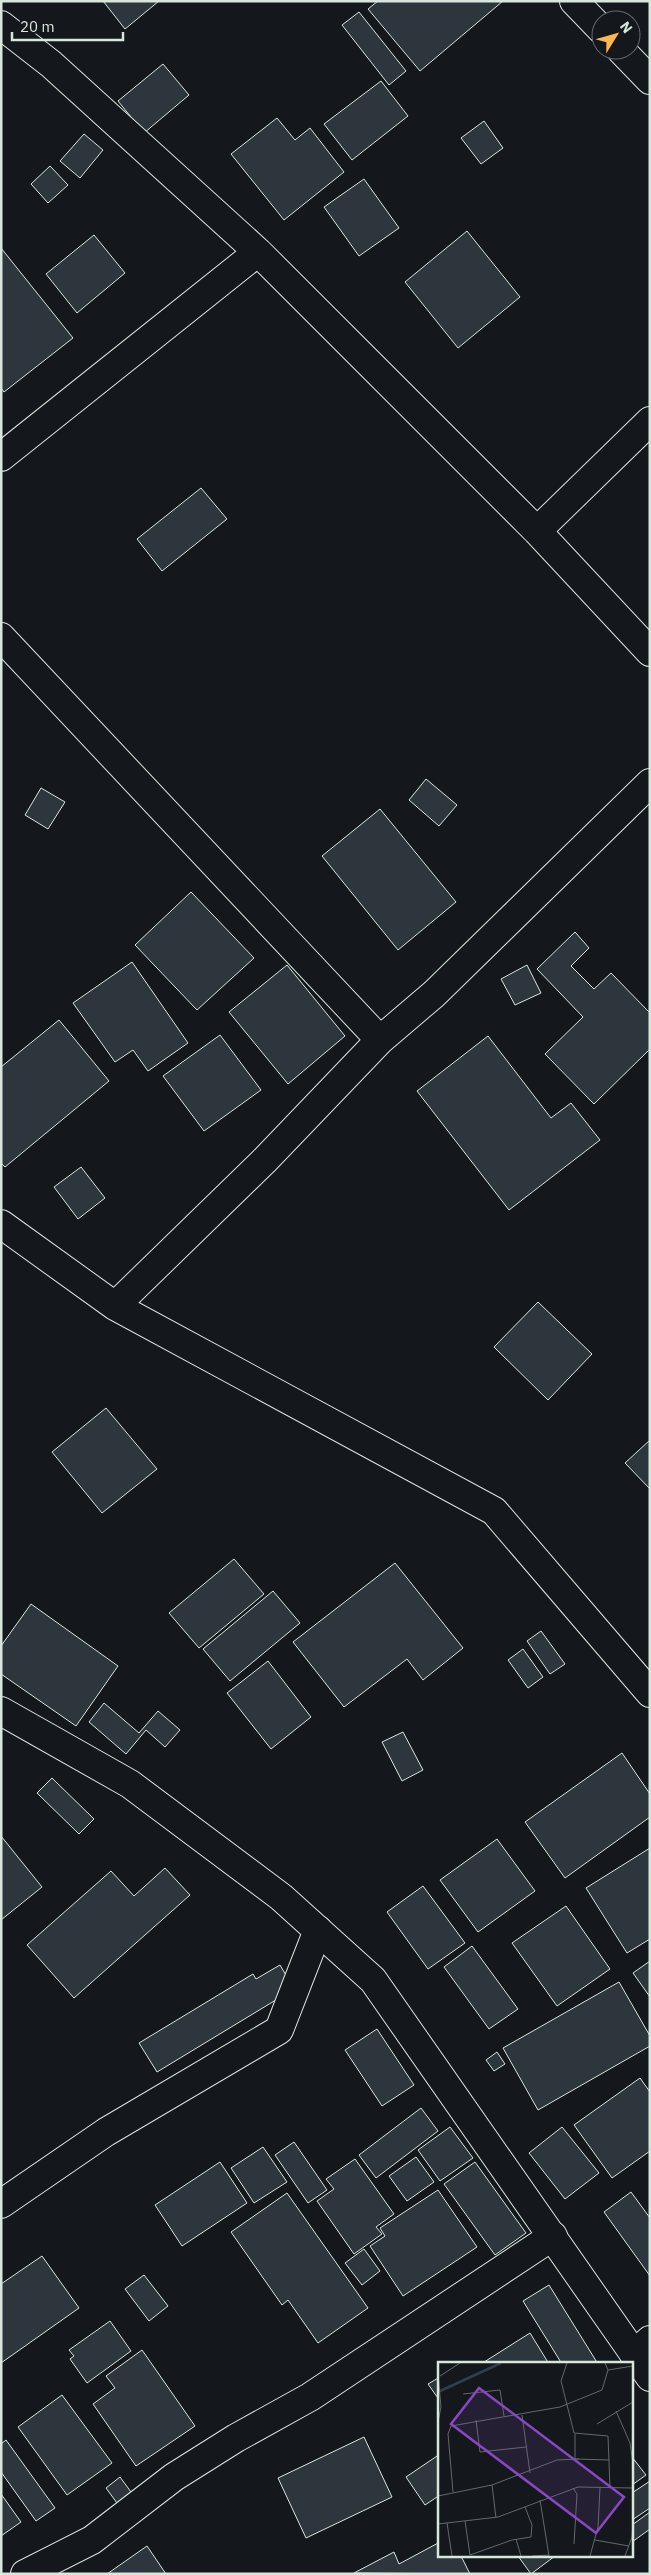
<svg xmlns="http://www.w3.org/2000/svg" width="651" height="2575" viewBox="0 0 651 2575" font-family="'IBM Plex Sans',sans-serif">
<rect width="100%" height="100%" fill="#14181c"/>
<path fill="#2c363c" stroke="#d8e6dc" d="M103 1H159L125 29Z
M378 1H503L420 71 368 9Z
M359 12 406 71 389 85 342 25Z
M163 64 189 95 144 133 118 101Z
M381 81 408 116 352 160 324 124Z
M277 118 295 140 310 128 344 172 284 220 231 154Z
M484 121 503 148 481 164 461 138Z
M84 134 103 150 80 178 60 161Z
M50 166 68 185 48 203 31 184Z
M364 179 399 228 359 256 324 207Z
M467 231 520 297 458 348 405 282Z
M94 235 125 273 77 313 46 274Z
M1 248 73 338 4 392 1 388Z
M201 488 227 519 162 571 137 539Z
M426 779 457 805 439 826 409 800Z
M41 788 65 802 48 829 25 815Z
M380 809 456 902 398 950 322 856Z
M191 892 254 958 197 1010 135 945Z
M575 932 589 948 571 966 594 989 611 973 650 1013V1049L594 1104 545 1054 583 1017 537 969Z
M132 962 188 1043 148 1071 133 1050 115 1062 73 1003Z
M287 965 345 1036 288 1084 229 1012Z
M527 965 541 993 515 1005 501 979Z
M59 1020 109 1081 5 1167 1 1163V1067Z
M220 1035 261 1090 204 1131 163 1076Z
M488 1036 551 1118 571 1103 600 1140 509 1210 417 1091Z
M81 1167 105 1198 78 1219 54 1187Z
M538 1302 592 1354 548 1400 494 1347Z
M106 1408 157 1469 102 1513 52 1452Z
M650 1440V1489L625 1463Z
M234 1559 264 1594 199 1648 169 1613Z
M395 1563 463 1648 423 1680 407 1659 344 1707 293 1642Z
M273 1591 300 1623 230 1681 203 1649Z
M31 1604 118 1666 76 1726 1 1674V1646Z
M541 1631 565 1664 550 1674 527 1641Z
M523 1649 543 1677 528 1688 508 1660Z
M268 1661 311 1717 271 1749 227 1693Z
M104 1703 139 1733 158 1711 180 1730 165 1747 146 1730 126 1754 89 1722Z
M403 1732 423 1770 402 1781 382 1742Z
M622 1753 650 1794V1817L565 1878 525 1822Z
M52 1778 94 1819 79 1834 37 1793Z
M1 1836 42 1887 1 1920Z
M497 1839 535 1891 478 1932 440 1880Z
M650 1848V1939L627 1953 586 1888Z
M165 1868 190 1895 74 1998 27 1945 111 1871 134 1896Z
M423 1886 465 1943 428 1969 387 1912Z
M566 1906 610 1969 557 2006 512 1943Z
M472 1946 518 2009 489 2029 444 1967Z
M650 1961V1997L633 1973Z
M280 1965 294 1989 157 2072 139 2043 253 1974 256 1979Z
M619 1982 650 2036V2046L538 2110 503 2048Z
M377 2029 414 2085 382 2106 345 2050Z
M497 2052 505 2064 494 2071 486 2060Z
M640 2078 650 2092V2151L612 2178 574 2125Z
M421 2108 438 2131 376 2178 359 2155Z
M450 2127 473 2158 440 2181 418 2150Z
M562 2127 599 2173 565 2199 529 2153Z
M294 2142 327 2190 308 2203 275 2155Z
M263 2147 287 2182 254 2203 231 2168Z
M416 2157 434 2182 407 2201 389 2176Z
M355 2159 394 2214 376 2227 382 2234 354 2254 317 2201 334 2189 326 2179Z
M220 2162 247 2203 182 2246 155 2205Z
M475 2162 526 2233 495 2255 444 2184Z
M438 2190 477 2247 403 2296 370 2246 385 2236 380 2228Z
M631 2192 650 2218V2276L604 2212Z
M287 2193 368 2308 318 2343 288 2300 282 2305 231 2232Z
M364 2249 380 2271 362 2285 345 2263Z
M42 2256 79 2308 1 2363V2284Z
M144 2275 168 2306 149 2321 125 2289Z
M549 2285 598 2364H562L523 2301Z
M110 2321 131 2351 87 2383 70 2359 74 2356 69 2350Z
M530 2333 549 2364H481Z
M142 2350 195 2426 136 2466 93 2404 115 2388 106 2376Z
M440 2377V2401L428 2384Z
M62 2395 112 2463 67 2495 18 2427Z
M364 2437 392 2497 306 2538 278 2478Z
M6 2440 55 2508 36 2521 1 2472V2444Z
M440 2454V2495L425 2505 406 2477Z
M632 2457 646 2475 632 2485Z
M120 2477 131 2492 117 2503 106 2488Z
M650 2481V2508L632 2520V2493Z
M1 2494 21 2522 1 2536Z
M650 2512V2529L632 2542V2525Z
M440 2542V2556H461L470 2574 354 2573 394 2552 399 2564Z
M147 2546 166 2574H107Z
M518 2556H555L531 2574Z"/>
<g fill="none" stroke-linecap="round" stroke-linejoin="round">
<g stroke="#d8e6dc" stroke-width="30">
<path id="street" d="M574 1 601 29
M1 25 51 64 258 252 537 531 650 652
M621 50 650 80
M1 457 258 252
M537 531 650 421
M1 637 380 1040
M1 1224 115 1306 494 1511 650 1693
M115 1306 264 1161 380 1040 434 994 650 783
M1 2204 106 2132 279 2030 318 1930
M634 2354 650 2340
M25 2574 92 2540 174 2477 236 2438 310 2397 553 2236"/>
</g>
<g stroke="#d8e6dc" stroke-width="30">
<path id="secondary" d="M1 1711 130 1784 281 1897 373 1980 650 2377"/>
</g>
<use href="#street" stroke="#14181c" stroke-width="28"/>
<use href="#secondary" stroke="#14181c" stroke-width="28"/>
</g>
<g transform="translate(438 2362)">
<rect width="195" height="195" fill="#14181c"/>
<path fill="none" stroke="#2f3f4d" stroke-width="2.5" d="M0 30 63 1"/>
<path fill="none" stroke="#626a69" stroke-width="1" d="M129 1 123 19 136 71 170 74 172 126M167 1 170 8 195 4M0 12 3 45 0 60M2 14 22 1M25 32 62 28 66 54M178 49 192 81 195 102M84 53 92 111M38 58 42 90 88 85M159 62 195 40M137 72V97L171 98M54 123 58 156M135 126 139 132 136 182M15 130 10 72 13 64 122 45 164 28 170 8M0 134 54 123 119 98 141 97M102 138 111 194M27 159 32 193M9 161 14 194M0 162 60 155 140 125 195 126M78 177 83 194M157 178 191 184M32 193 74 178 93 175 94 163 87 145M94 194 111 193M152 194 160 165 162 126M187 194 194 175 195 160"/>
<path fill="#8948c3" fill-opacity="0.15" stroke="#8948c3" stroke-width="2.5" d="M41 26 186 135 158 171 13 62Z"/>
<rect width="195" height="195" fill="none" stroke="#d8e6dc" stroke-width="2.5"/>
</g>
<rect width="651" height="2575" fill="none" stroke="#d8e6dc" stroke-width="5"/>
<g transform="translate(616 35) rotate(53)"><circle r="24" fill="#14181c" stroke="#626a69"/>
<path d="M0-4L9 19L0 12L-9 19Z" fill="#ffb74d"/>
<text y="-8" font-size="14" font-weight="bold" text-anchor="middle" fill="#d8e6dc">N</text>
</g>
<path d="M12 32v8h111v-8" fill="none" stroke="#d8e6dc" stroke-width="2.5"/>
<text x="20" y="32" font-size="15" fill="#d8e6dc" stroke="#14181c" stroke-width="4" paint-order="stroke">20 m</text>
</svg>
